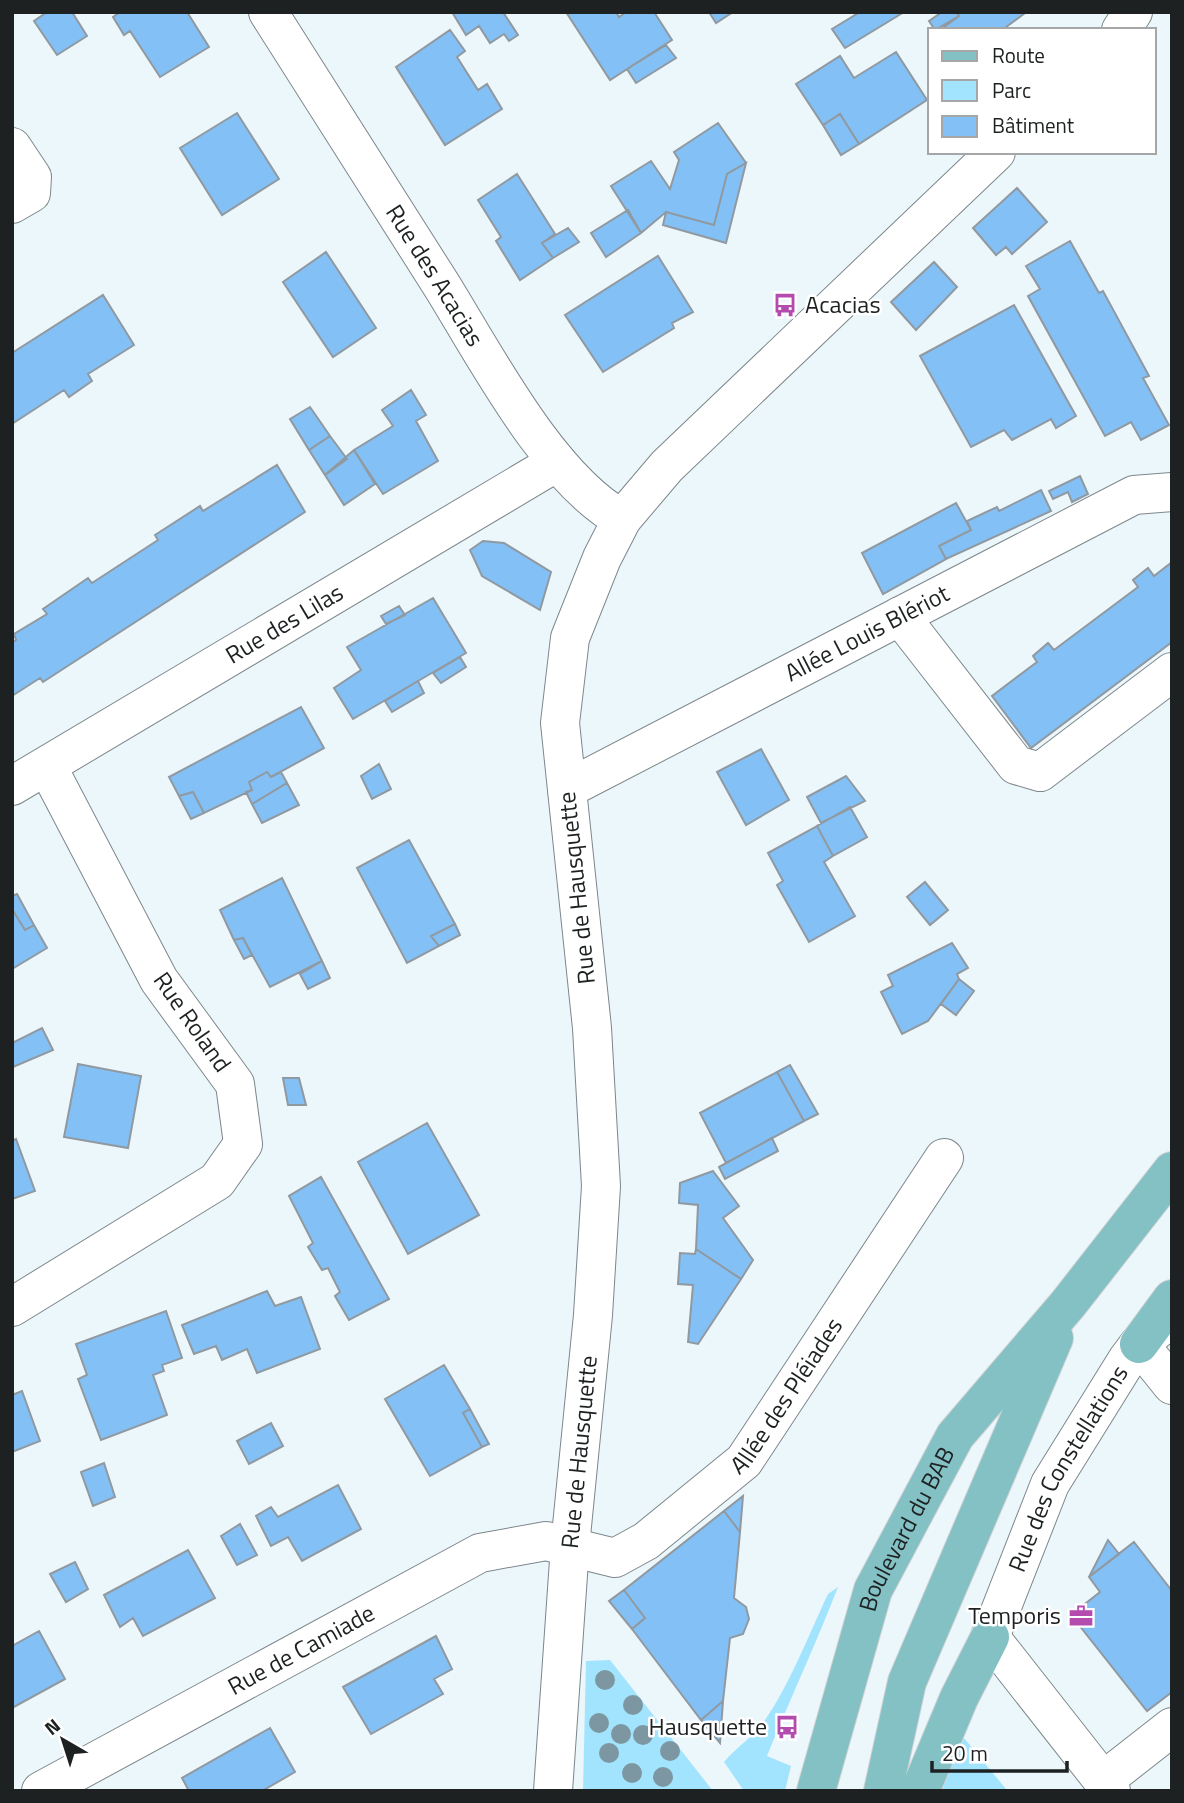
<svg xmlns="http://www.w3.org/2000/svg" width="1184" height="1803" viewBox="0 0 1184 1803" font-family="'Titillium Web',sans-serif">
<rect width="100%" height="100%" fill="#ecf7fc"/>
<path fill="#a2e4fd" d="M838 1587C816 1644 790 1699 767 1756L791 1766 785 1791H744L724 1762C737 1746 754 1737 765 1720 790 1684 809 1634 828 1594Z
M610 1660 713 1791H583L586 1661Z
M964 1738 1006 1789 942 1791 950 1765Z"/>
<path fill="#83c0f5" stroke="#9199a0" stroke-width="2" d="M47 12H72L87 36 57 55 34 21Z
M120 12H187L209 47 160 77 130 31 124 35 113 17Z
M452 12H503L518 35 509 41 504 34 490 43 479 26 466 35Z
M566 12H616L619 17 626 12H654L672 40 610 80Z
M709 12H733L716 23Z
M860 12H904L845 48 832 29Z
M942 12H956L959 16 935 30 929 21Z
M956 12H1025V13L1002 30H940L959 16Z
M450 30 465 51 457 57 478 90 487 84 502 109 445 145 396 67Z
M666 45 676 58 636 83 627 69Z
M896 52 927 100 859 144 840 114 823 125 796 84 840 56 854 78Z
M237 113 279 179 222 215 180 148Z
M840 114 859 144 841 155 823 125Z
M718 123 746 163 727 174 714 225 666 212 641 233 611 186 651 161 670 189 679 160 674 152Z
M746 163 726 243 663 225 666 212 714 225 727 174Z
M517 174 555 234 542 243 553 258 520 280 496 241 501 237 478 200Z
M1017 188 1047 222 1012 254 1006 247 996 255 973 228Z
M628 210 641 233 606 257 591 233Z
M568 228 579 242 553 258 542 243Z
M1070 241 1099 293 1103 291 1149 376 1143 378 1169 425 1141 440 1131 422 1105 436 1028 296 1040 289 1026 266Z
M326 252 376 328 333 357 283 282Z
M658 256 693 312 672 323 674 328 603 372 565 315Z
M934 262 957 287 916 330 891 302Z
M103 295 134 345 88 374 92 381 69 397 64 390 12 424V353Z
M1014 305 1076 416 1056 428 1051 419 1012 440 1004 430 971 447 920 356Z
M411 390 426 415 416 421 438 461 383 494 354 450 393 426 382 410Z
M310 407 330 436 309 450 290 419Z
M330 436 347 459 325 475 309 450Z
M354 450 375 484 344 505 325 475Z
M277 465 305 512 43 682 40 678 12 696V643L16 640 14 634 47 614 43 609 88 578 92 583 158 540 155 535 200 506 203 511Z
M1080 476 1088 494 1072 502 1068 492 1053 499 1049 491Z
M1041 490 1051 511 946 559 939 546 971 530 967 521 997 507 999 511Z
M956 503 971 530 939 546 946 559 883 594 862 553Z
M483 541 504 543 551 572 540 610 482 576 470 550Z
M1172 562V642L1031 748 992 696 1037 662 1033 656 1048 643 1054 650 1138 587 1133 580 1148 568 1154 576Z
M433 598 466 653 353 719 334 688 361 670 347 647Z
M399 606 405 615 386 624 381 616Z
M460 657 466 667 441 683 433 673Z
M418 681 424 693 392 712 385 701Z
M301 707 324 748 271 777 267 772 249 782 252 790 204 813 193 792 179 796 169 777Z
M761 749 789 800 746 825 717 772Z
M379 764 391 789 372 799 361 776Z
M267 772 271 777 281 772 287 783 252 804 246 792 252 790 249 782Z
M846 776 865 801 821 823 807 797Z
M287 783 299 805 262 823 252 804Z
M193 792 204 813 191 819 179 796Z
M850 807 867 837 833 856 817 826Z
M817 826 833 856 824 862 855 916 809 942 777 885 783 881 768 853Z
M409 840 455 924 431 936 439 946 407 963 357 868Z
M282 878 322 961 270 987 243 938 234 940 220 910Z
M925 882 948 910 930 925 907 897Z
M17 894 34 925 25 930 12 909V896Z
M12 909 25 930 34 925 47 948 12 969Z
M455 924 460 935 439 946 431 936Z
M243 938 252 955 244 959 234 940Z
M952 943 968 968 957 974 959 979 928 1021 902 1034 881 992 893 986 888 975Z
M322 961 330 978 308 989 300 974Z
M959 979 974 991 956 1015 941 1004Z
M42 1028 53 1050 13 1067 12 1043Z
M78 1064 141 1076 128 1148 64 1137Z
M790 1065 818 1114 804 1121 777 1072Z
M777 1072 804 1121 726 1163 700 1113Z
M283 1078H299L306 1105H288Z
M427 1123 479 1215 408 1254 358 1162Z
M772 1138 778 1151 725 1179 719 1167Z
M16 1139 35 1191 12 1199V1141Z
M713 1171 739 1206 723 1218 753 1260 741 1279 696 1249 698 1205 679 1203 680 1183Z
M321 1177 389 1299 349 1320 335 1296 340 1292 328 1268 322 1270 308 1247 313 1243 289 1196Z
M696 1249 741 1279 698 1344 688 1342 693 1285 678 1284 680 1253 695 1254Z
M267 1291 275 1306 301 1297 320 1349 257 1373 247 1349 222 1360 216 1346 194 1354 182 1325Z
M166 1311 182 1358 162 1365 164 1371 153 1375 167 1415 101 1440 78 1379 87 1375 76 1344Z
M444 1365 470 1409 463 1413 482 1447 430 1476 385 1399Z
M22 1391 40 1441 12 1452V1395Z
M470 1409 489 1444 482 1447 463 1413Z
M271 1423 283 1446 249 1464 237 1441Z
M104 1463 115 1497 93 1506 81 1472Z
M338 1485 361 1529 302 1561 288 1537 271 1546 256 1516 271 1507 278 1517Z
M743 1496 740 1532 724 1511Z
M724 1511 740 1532 734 1598 746 1607 749 1619 743 1634 730 1638 723 1701 701 1720 632 1629 645 1618 624 1590Z
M240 1524 257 1555 237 1565 221 1536Z
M1108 1540 1119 1554 1089 1577Z
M1134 1542 1172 1591V1692L1147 1711 1071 1615 1100 1592 1089 1577Z
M188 1550 215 1598 143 1636 133 1618 120 1627 104 1595Z
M75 1562 88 1589 66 1602 50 1574Z
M624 1590 645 1618 632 1629 609 1601Z
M39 1631 65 1679 12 1708V1646Z
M436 1636 452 1669 434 1679 443 1694 371 1734 343 1687Z
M723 1701 720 1743 701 1720Z
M270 1728 295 1772 262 1791H189L182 1778Z"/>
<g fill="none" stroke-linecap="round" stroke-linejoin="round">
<g stroke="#7d878b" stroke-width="40">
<g id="minor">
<path id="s1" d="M268 12C326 104 384 195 442 286 486 357 549 479 622 519"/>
<path d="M1121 30 1133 12"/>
<path d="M12 147 32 177 31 193 12 204"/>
<path d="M900 616 1016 765 1040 772 1172 672"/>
<path id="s2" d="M12 786 557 462"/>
<path id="s3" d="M567 789 1134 495 1172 492"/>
<path d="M12 1307 217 1181 243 1144 235 1084 159 980 47 766"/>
<path d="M1139 1344 1172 1385"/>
<path d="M1103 1781 1172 1727"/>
<path id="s4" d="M41 1791 480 1553 546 1541 615 1558 646 1541 744 1461 944 1158"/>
<path id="s5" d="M553 1791 570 1546 593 1315 601 1186 592 1028 560 723 570 638 602 558 622 519 667 466 996 152"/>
<path id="s6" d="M1111 1791 990 1637 1050 1484 1127 1360 1139 1344 1164 1324"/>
</g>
</g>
<g stroke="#d2d3d3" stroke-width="40">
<g id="major">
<path d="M1139 1344 1172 1299"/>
<path id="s7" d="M816 1791 873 1590 955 1436 1068 1304 1172 1171"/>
<path d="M883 1791 907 1682 1054 1338"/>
<path d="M920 1791 959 1698 990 1637"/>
</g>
</g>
<use href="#minor" stroke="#fff" stroke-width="38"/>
<use href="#major" stroke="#83c1c5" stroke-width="38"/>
</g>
<g fill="#7c97a1">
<circle cx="605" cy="1680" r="10"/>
<circle cx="633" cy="1705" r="10"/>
<circle cx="599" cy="1723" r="10"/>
<circle cx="621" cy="1734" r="10"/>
<circle cx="643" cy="1735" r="10"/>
<circle cx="670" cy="1751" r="10"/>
<circle cx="609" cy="1753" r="10"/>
<circle cx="632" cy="1773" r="10"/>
<circle cx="663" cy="1777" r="10"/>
</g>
<defs>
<g id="bus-bare" transform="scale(1.89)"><path d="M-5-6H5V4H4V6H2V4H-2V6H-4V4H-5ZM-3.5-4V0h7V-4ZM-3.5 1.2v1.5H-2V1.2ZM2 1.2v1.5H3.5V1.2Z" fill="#b44caf" stroke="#fff" stroke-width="2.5" paint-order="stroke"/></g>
<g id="office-bare" transform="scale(1.89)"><path d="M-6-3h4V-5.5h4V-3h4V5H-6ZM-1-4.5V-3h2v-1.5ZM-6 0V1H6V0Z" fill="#b44caf" stroke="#fff" stroke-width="2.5" paint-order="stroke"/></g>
</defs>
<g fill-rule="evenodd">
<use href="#bus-bare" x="785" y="305"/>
<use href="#office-bare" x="1081" y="1616"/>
<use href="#bus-bare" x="787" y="1727"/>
</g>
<g text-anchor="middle" stroke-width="5" stroke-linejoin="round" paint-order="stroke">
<g font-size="24" fill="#1d2122" stroke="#fff">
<text dy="8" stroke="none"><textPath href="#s1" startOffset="312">Rue des Acacias</textPath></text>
<text dy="8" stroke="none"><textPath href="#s2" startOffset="317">Rue des Lilas</textPath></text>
<text dy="8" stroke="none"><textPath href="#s3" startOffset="338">Allée Louis Blériot</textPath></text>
<text transform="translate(577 888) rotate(-96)" y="8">Rue de Hausquette</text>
<text transform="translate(192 1022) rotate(55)" y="8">Rue Roland</text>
<text dy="8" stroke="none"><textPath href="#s4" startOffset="877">Allée des Pléiades</textPath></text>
<text dy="8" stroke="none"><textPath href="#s5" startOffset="340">Rue de Hausquette</textPath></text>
<text dy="8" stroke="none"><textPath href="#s6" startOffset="382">Rue des Constellations</textPath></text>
<text dy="8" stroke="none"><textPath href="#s7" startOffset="278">Boulevard du BAB</textPath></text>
<text dy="8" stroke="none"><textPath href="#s4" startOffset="296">Rue de Camiade</textPath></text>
</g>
<g font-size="24" fill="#1d2122" stroke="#fff" text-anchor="end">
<text x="805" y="313" text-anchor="start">Acacias</text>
<text x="1061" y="1624">Temporis</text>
<text x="767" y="1735">Hausquette</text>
</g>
</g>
<rect width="1184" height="1803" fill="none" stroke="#1d2122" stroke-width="28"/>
<rect x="928" y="28" width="228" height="126" fill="#ffffff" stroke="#a5a6a7" stroke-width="2"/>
<rect x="942" y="51" width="35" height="10" fill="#83c1c5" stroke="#a5a6a7" stroke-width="2"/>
<text x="992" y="63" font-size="21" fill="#1d2122">Route</text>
<rect x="942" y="80" width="35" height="21" fill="#a2e4fd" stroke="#a5a6a7" stroke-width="2"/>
<text x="992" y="98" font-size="21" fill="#1d2122">Parc</text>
<rect x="942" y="116" width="35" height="21" fill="#83c0f5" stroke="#a5a6a7" stroke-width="2"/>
<text x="992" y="133" font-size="21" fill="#1d2122">Bâtiment</text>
<g transform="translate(63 1740) rotate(321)" stroke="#ffffff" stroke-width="5" paint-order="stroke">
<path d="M0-5L12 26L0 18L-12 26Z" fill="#1d2122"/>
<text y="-10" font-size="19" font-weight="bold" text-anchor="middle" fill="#1d2122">N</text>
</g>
<path d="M932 1761v10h135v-10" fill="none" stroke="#1d2122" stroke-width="3.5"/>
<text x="942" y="1761" font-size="21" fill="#1d2122" stroke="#ffffff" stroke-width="5" paint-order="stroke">20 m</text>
</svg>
